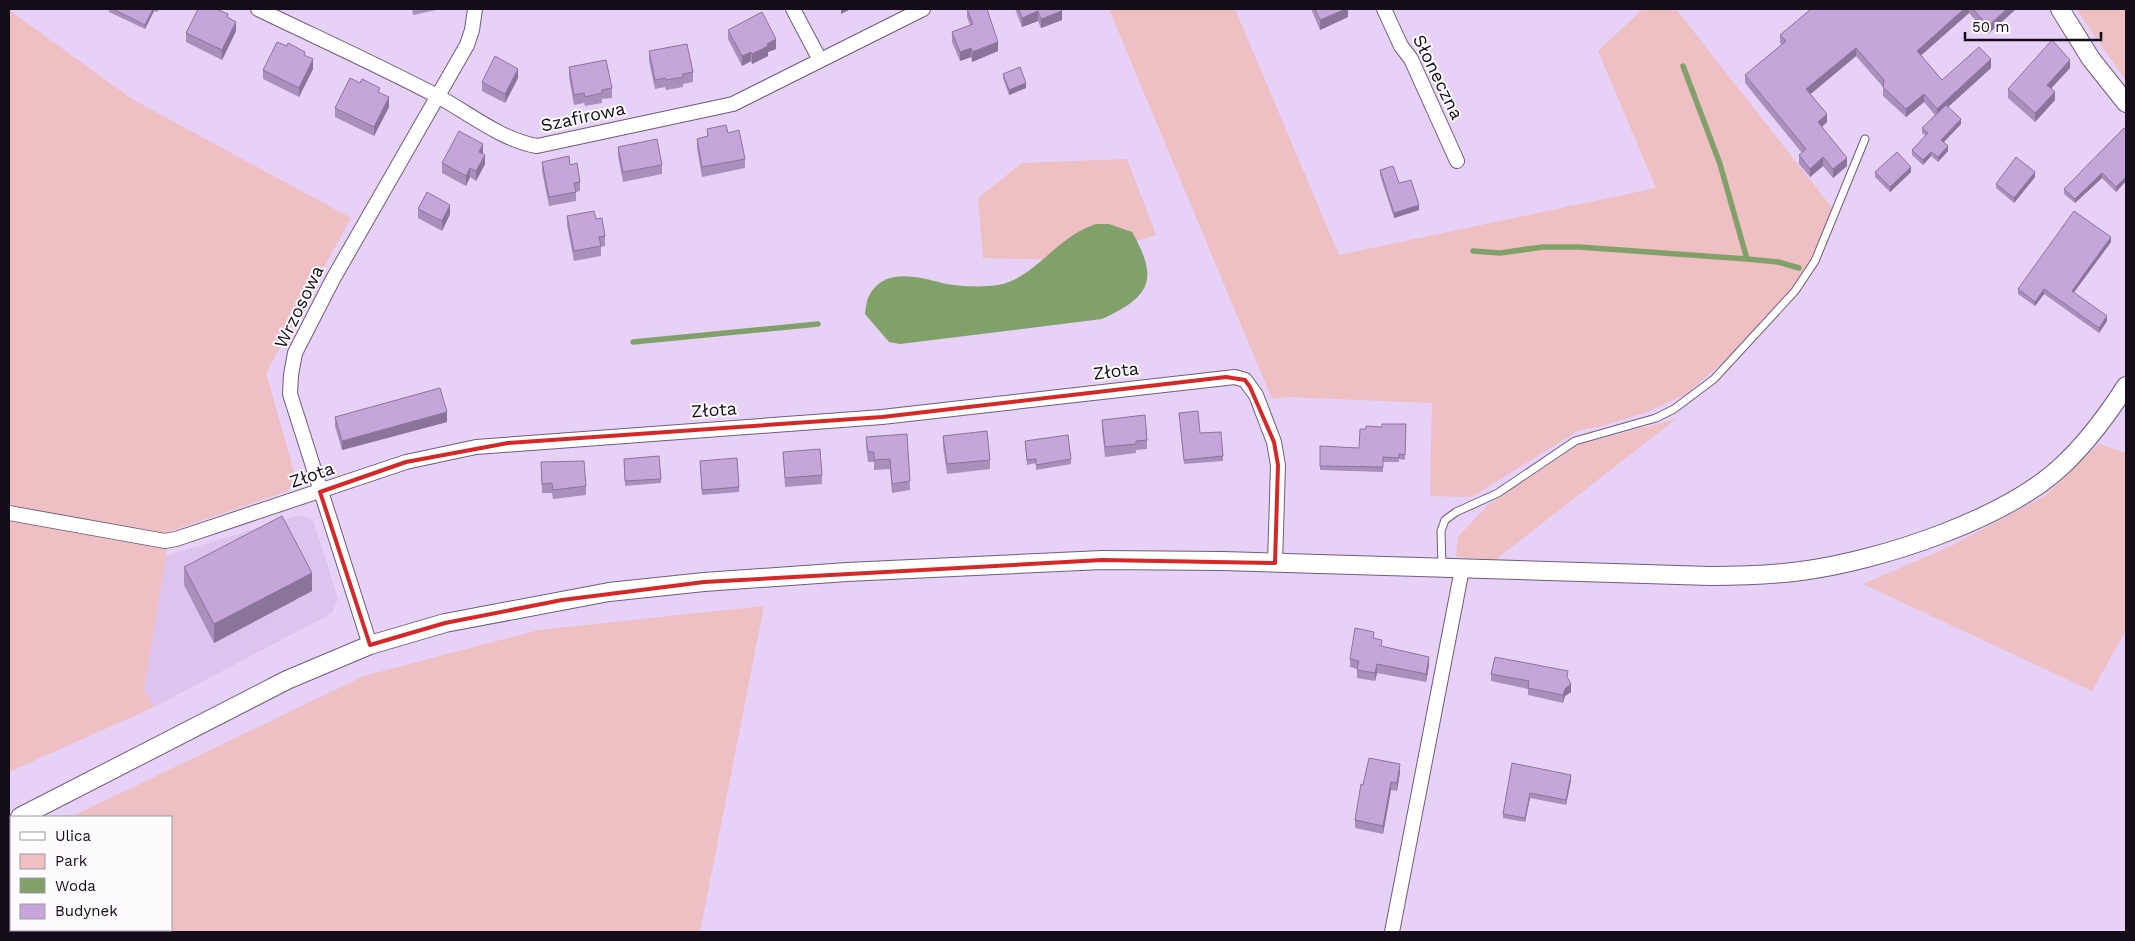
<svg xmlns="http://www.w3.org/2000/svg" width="2135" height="941" viewBox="0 0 2135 941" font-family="'Work Sans',sans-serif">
<rect width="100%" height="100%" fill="#e7d1f6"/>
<path fill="#ddc3ee" d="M300 515 313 520 338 599 332 613 154 707 144 690 166 556Z"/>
<path fill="#eebfc3" d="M1109 9H1235L1339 255 1656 188 1598 51 1643 9H1676L1833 209 1806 272 1728 358 1686 394 1647 412 1599 427 1579 430 1472 497 1430 496 1432 403 1286 397 1272 399Z
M2076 9H2126V81Z
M9 10 132 99 351 218 266 373 295 475 288 491 168 532 166 556 144 690 154 707 9 772Z
M1127 159 1156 235 1073 260 983 258 978 198 1022 163Z
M1676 419 1495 560 1456 557 1458 537 1487 506 1577 445Z
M2099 444 2126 453V630L2092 691 1863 584 1951 546 2045 496Z
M764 606 700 932H9V847L11 846V930H171V817H71L364 676 539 630Z"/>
<path fill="#82a16a" d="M1096 224H1109L1132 232C1159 279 1151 297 1102 319L900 344 889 342 865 314C866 309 866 301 869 296 884 267 918 277 942 283 955 286 974 287 988 286 1033 285 1052 238 1096 224Z"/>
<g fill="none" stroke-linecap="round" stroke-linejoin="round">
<path stroke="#82a16a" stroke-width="5.5" d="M1683 66 1720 164 1747 259
M1473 251 1500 253 1543 247H1579L1747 259 1778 262 1799 268
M633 342 818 324"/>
<g stroke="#705c7c" stroke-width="9">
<path id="service" d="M1442 567 1441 531 1445 520 1456 512 1498 493 1575 441 1656 418 1674 409 1714 379 1795 291 1815 261 1865 139"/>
</g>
<g stroke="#705c7c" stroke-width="16">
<path id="minor" d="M258 9C318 38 380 66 439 97 470 114 502 140 537 146L733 104 923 9
M793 9 820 60
M1384 9 1401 46 1411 59 1457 161
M9 513 165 541 176 539 406 462 476 447 882 417 1235 377 1245 380 1256 395 1274 442 1278 465 1275 563
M370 645 290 394 291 375 295 353 333 279 467 45 472 30 475 9
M1392 932 1462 569"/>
</g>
<g stroke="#705c7c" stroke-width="20">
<path id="tertiary" d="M2060 9 2091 59 2126 103
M20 817 287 680 370 645 445 623 609 592 704 582 847 572 1102 560 1223 561 1710 576C1741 576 1771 575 1801 571 1879 561 2008 519 2065 463 2089 440 2108 414 2126 386"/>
</g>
<use href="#service" stroke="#fff" stroke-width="7"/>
<use href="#minor" stroke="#fff" stroke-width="14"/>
<use href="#tertiary" stroke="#fff" stroke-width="18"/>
</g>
<path fill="#aa8ebc" d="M109 9H159L157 12 154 11 145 29 109 12Z
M412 9H441L413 15Z
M967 9H987L998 51 972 62 971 57 960 61 952 42V32L970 25 967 17Z
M1015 9H1061L1062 20 1041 28 1038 21 1022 27Z
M1311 9H1348V17L1320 30Z
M1811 9H2016L1988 34 1969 13 1921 55 1942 80 1991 68 1948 107 1961 124 1944 142 1948 151 1938 162 1931 156 1923 165 1912 155V150L1926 136 1922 133V128L1935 115 1924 102 1906 117 1883 96V87L1856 56 1810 94 1827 122 1822 127 1847 166 1833 178 1823 166 1810 177 1799 164V155L1802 153 1745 83V75L1782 45 1780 43V35Z
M228 18 236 31 222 60 186 42V33Z
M728 30 776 49 768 52V56L752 64 751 61 742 66 728 39Z
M649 51 693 72V82L683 84V87L666 90 665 87 655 89 649 61Z
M305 55 313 69 299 97 263 79V70Z
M569 67 612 88V98L602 99V103L585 106 584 103 574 105 569 77Z
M2070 68 2051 88 2055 100 2035 122 2008 98V89Z
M1003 74 1026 88 1009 95 1003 78Z
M518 78 505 103 482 91V82Z
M380 93 389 107 374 136 335 117V108Z
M707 129 728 133 745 159V168L702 177 697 148V139L707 137Z
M2126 131V181L2116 192 2102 178 2075 203 2064 194V189Z
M618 147 662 165V174L623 182 618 156Z
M483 153 485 164 476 181 470 177 466 186 442 173V163Z
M542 162 570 165 580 182V191L576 192V201L549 206 542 171Z
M1380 170 1399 183 1419 210 1394 218 1380 175Z
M1875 172H1911L1890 192 1875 177Z
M2035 177 2014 203 1996 188V184Z
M418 209 450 214 442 231 418 218Z
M567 216 596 219 605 236V246L601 247V256L574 261 567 225Z
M2111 242 2074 292 2107 321 2099 333 2044 294 2035 306 2018 294V289Z
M1179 413 1223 456V461L1184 464Z
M335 417 447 422 342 450 335 426Z
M1102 420 1147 440V449L1136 450V453L1105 457 1102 429Z
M1406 424 1405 460 1399 459V462H1383V472L1320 470V446L1359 448 1366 429Z
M907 434 910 490 892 493 890 469 874 470V462H868L866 446V437Z
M943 436 990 460V469L947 474 943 446Z
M1025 441 1071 459V464L1036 470V463L1027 465Z
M783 452 822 475V484L785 487Z
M624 459 661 479V483L625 486Z
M700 461 739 487V492L702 495Z
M541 462 586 486V495L553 499 552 493H542Z
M184 567 312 591 214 643 184 585Z
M1374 638 1382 647 1429 665 1426 682 1377 673 1375 681 1357 678V669L1350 667V659Z
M1491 674 1568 679 1571 692 1565 696 1563 703 1528 695V689L1491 681Z
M1512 763 1571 780 1566 805 1530 798 1525 822 1503 818V814Z
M1400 772 1397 791 1391 790 1383 834 1355 828V820L1363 785Z"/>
<path fill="#8b7499" d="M153 9H154V11L145 29V25Z
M841 9H851L841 14Z
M1346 9H1348V17L1320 30V20Z
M1964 9H1969V13L1917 59V51Z
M2007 9H2016L1988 34V26Z
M1038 11V21L1022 27V18Z
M1062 11V20L1041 28V19Z
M236 22V31L222 60V50Z
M776 39V49L768 52V56L752 64V54L767 44Z
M998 42V51L972 62V52Z
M971 48V57L960 61V52Z
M1856 48V56L1806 98V89Z
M751 52V61L742 66V56Z
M313 59V69L299 97V88Z
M1991 59V68L1937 117V109Z
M2070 60V68L2047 93V85Z
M518 69V78L505 103V94Z
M1026 83V88L1009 95V90Z
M2055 92V100L2035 122V113Z
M1924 94V102L1906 117V109Z
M389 97V107L374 136V127Z
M1827 114V122L1818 130V122Z
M1961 119V124L1941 145V140Z
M483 144V153L479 161V152Z
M1948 146V151L1938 162V157Z
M1931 152V156L1923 165V160Z
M485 155V164L476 181V171Z
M1823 157V166L1810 177V169Z
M1847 158V166L1833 178V169Z
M1911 167V172L1890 192V187Z
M470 168V177L466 186V176Z
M2035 172V177L2014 203V198Z
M2102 173V178L2075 203V199Z
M2126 177V181L2116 192V187Z
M450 205V214L442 231V221Z
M1419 205V210L1394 218V213Z
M2111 237V242L2072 295V291Z
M2044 289V294L2035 306V302Z
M2107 316V321L2099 333V328Z
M447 412V422L342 450V441Z
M312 573V591L214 643V624Z
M1429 657V665L1426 682V674Z
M1377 664V673L1375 681V673Z
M1571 684V692L1565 696 1563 703V695L1565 689Z
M1400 764V772L1397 791V783Z
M1571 775V780L1566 805V800Z
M1391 782V790L1383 834V826Z
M1530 793V798L1525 822V818Z"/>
<path fill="#c6a5db" stroke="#8b7499" d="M113 9H153L145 25Z
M198 9H216L228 14 227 17 236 22 222 50 186 33Z
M967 9H987L998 42 972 52 971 48 960 52 952 32 973 24Z
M1019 9H1061L1062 11 1041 19 1038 11 1022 18Z
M1315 9H1346L1320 20Z
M1811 9H1964L1917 51 1942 80 1979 47 1991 59 1937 109 1924 94 1906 109 1883 87 1884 80 1856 48 1806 89 1827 114 1818 122 1847 158 1833 169 1823 157 1810 169 1799 155 1806 149 1745 75 1786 41 1780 35Z
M1973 9H2007L1988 26Z
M762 12 776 39 767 44 768 46 752 54 751 52 742 56 728 30Z
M2052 40 2070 60 2047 85 2055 92 2035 113 2008 89Z
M277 42 287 46 288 43 305 52 304 55 313 59 299 88 263 70Z
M687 44 693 72 683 74V77L666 80 665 78 655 80 649 51Z
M495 56 518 69 505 94 482 82Z
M606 60 612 88 602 90V93L585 97 584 93 574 95 569 67Z
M1020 67 1026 83 1009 90 1003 74Z
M350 78 360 83 362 79 380 88 378 92 389 97 374 127 335 108Z
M1946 105 1961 119 1941 140 1948 146 1938 157 1931 152 1923 160 1912 150 1928 133 1922 128Z
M726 125 728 133 739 130 745 159 702 167 697 139 708 136 707 129Z
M2124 128 2126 131V177L2116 187 2102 173 2075 199 2064 189Z
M459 131 483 144 479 152 485 155 476 171 470 168 466 176 442 163Z
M657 139 662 165 623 172 618 147Z
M1897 152 1911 167 1890 187 1875 172Z
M569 156 570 165 577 163 580 182 574 183 576 192 549 197 542 162Z
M2016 157 2035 172 2014 198 1996 184Z
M1393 166 1399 183 1411 180 1419 205 1394 213 1380 170Z
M427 192 450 205 442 221 418 209Z
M594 211 596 219 602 218 605 236 599 237 601 246 574 251 567 216Z
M2074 211 2111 237 2072 291 2107 316 2099 328 2044 289 2035 302 2018 289Z
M440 388 447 412 342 441 335 417Z
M1198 411 1200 433 1221 432 1223 456 1184 460 1179 413Z
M1145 415 1147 440 1136 441V444L1105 447 1102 420Z
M1382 424H1406L1405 455 1399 454V458L1383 457V467L1320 466V446L1359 448 1360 429H1366V426L1382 427Z
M987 431 990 460 947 464 943 436Z
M907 434 910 481 892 484 890 459 874 460V452H868L866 437Z
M1068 435 1071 459 1036 465V459L1027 460 1025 441Z
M820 449 822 475 785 478 783 452Z
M659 456 661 479 625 481 624 459Z
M737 458 739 487 702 490 700 461Z
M584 461 586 486 553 490 552 483 542 484 541 462Z
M282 516 312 573 214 624 184 567Z
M1355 628 1374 632 1373 638 1382 640 1381 646 1429 657 1426 674 1377 664 1375 673 1357 670 1359 661 1350 659Z
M1495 657 1568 671 1567 677 1571 684 1565 689 1563 695 1528 688 1529 681 1491 674Z
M1369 758 1400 764 1397 783 1391 782 1383 826 1355 820 1361 784 1363 785Z
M1512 763 1571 775 1566 800 1530 793 1525 818 1503 814Z"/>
<path fill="none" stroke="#d62828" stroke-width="4" stroke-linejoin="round" d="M1226 377 1245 380 1250 387 1274 442 1278 465 1275 563 1102 560 704 582 562 600 445 623 370 645 320 492 406 462 508 443 882 417Z"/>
<g text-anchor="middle" stroke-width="4" stroke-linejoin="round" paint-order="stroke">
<g font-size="18" fill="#140c18" stroke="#fdfbfe">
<text transform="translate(1438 77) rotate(64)" y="6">Słoneczna</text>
<text transform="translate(583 117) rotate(-12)" y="6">Szafirowa</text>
<text transform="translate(299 307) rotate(-64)" y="6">Wrzosowa</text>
<text transform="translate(1116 371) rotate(-7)" y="6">Złota</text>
<text transform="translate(714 410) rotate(-4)" y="6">Złota</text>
<text transform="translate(312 475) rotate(-19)" y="6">Złota</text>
</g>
</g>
<rect width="2135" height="941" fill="none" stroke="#140c18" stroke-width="20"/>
<rect x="10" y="816" width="162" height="115" fill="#fdfbfe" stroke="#a09ba2"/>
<rect x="20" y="832" width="25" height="8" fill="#ffffff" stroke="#a09ba2"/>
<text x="55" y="841" font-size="15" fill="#140c18">Ulica</text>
<rect x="20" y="854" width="25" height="15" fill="#eebfc3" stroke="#a09ba2"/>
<text x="55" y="866" font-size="15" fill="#140c18">Park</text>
<rect x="20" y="878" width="25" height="15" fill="#82a16a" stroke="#a09ba2"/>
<text x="55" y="891" font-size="15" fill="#140c18">Woda</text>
<rect x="20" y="904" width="25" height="15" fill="#c6a5db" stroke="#a09ba2"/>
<text x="55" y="916" font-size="15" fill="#140c18">Budynek</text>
<path d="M1965 32v8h136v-8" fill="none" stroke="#140c18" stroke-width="2.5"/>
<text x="1972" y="32" font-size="15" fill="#140c18" stroke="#fdfbfe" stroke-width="4" paint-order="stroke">50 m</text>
</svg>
